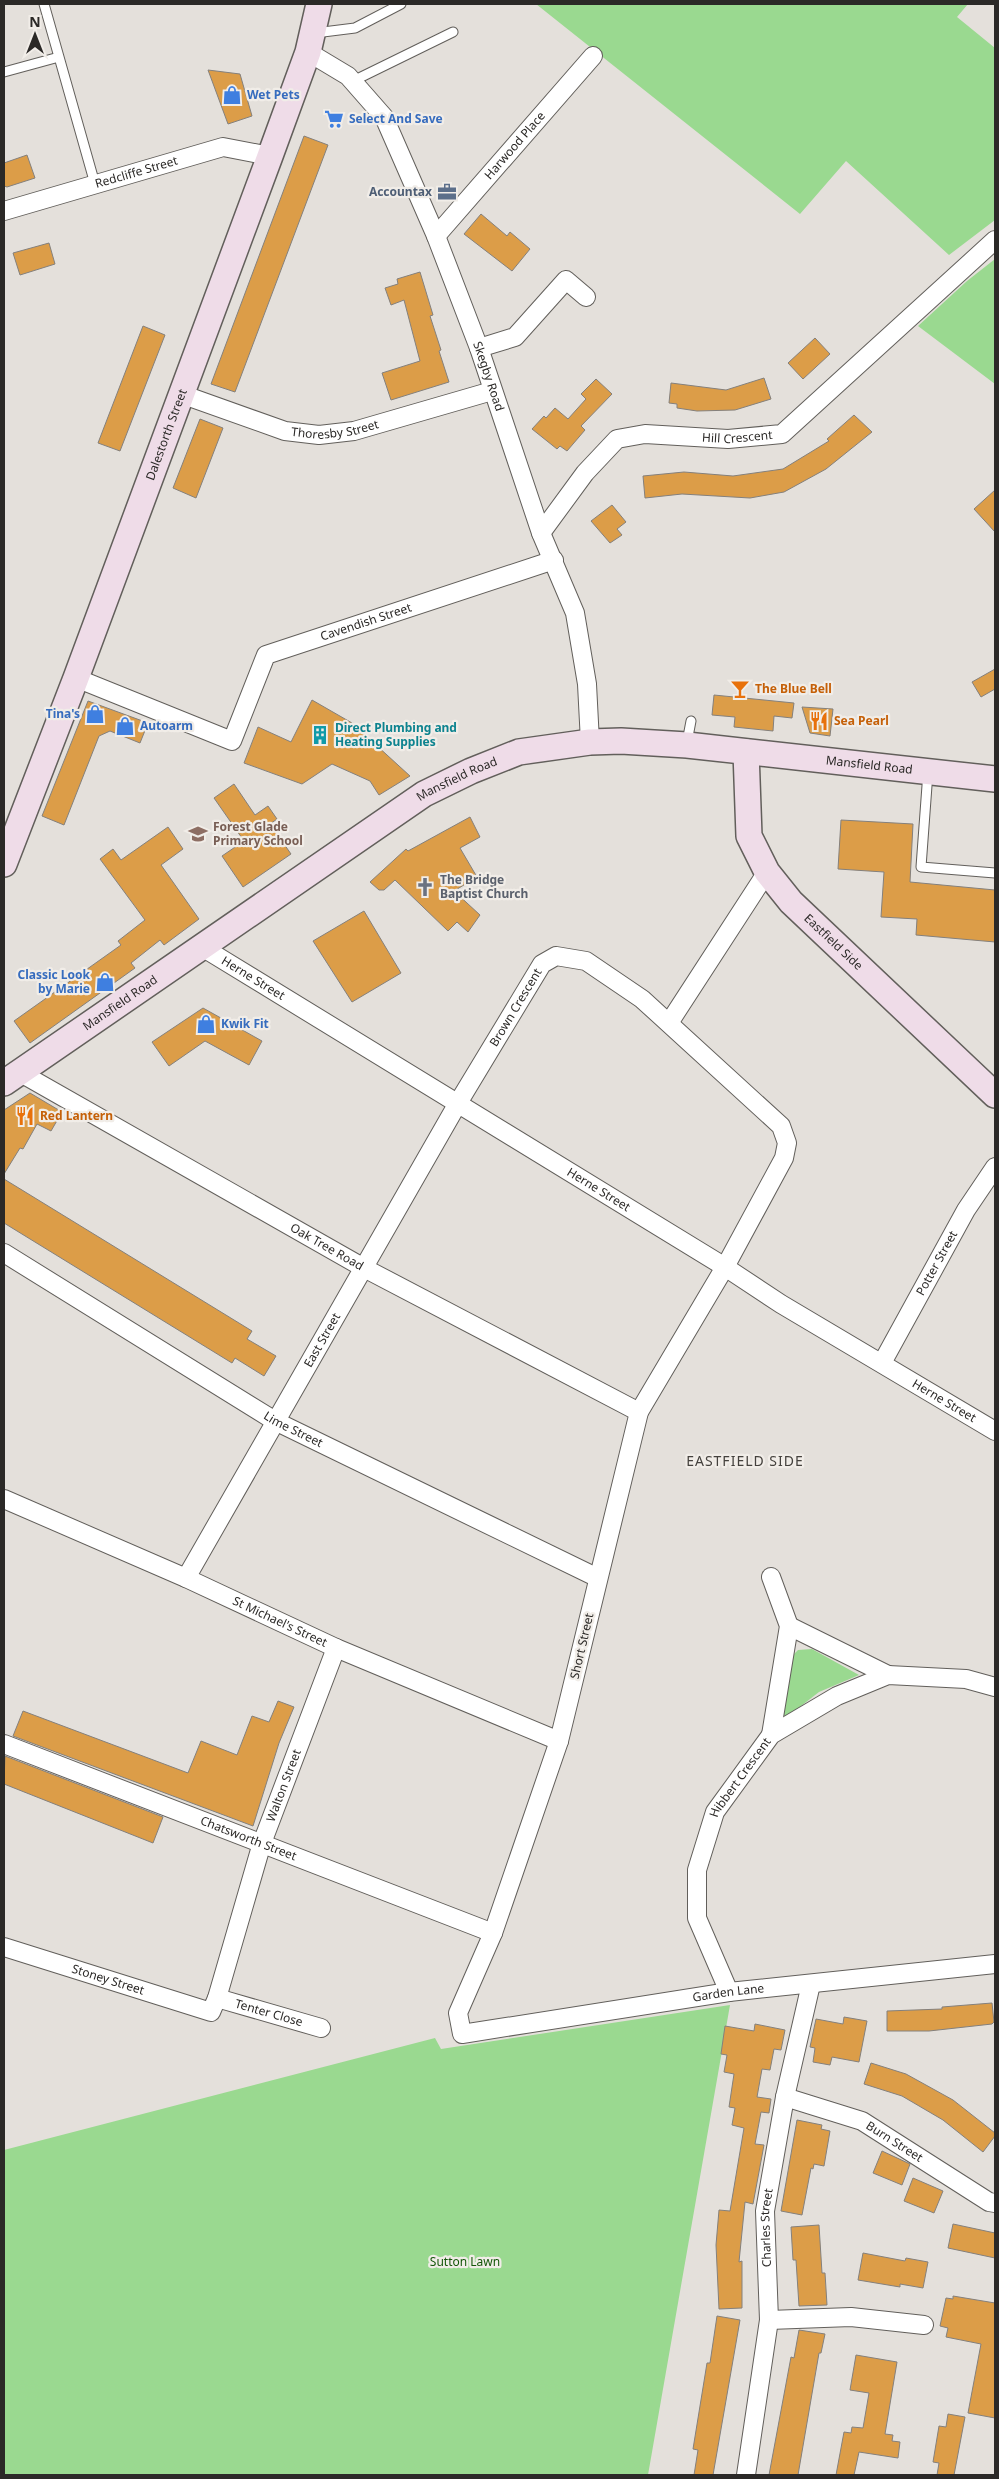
<svg xmlns="http://www.w3.org/2000/svg" width="999" height="2479" viewBox="0 0 999 2479" font-family="'Noto Sans',sans-serif">
<rect width="100%" height="100%" fill="#e4e0db"/>
<path fill="#9ad990" d="M536 4H968L957 17 995 48V220L949 255 846 161 800 214Z
M995 259V384L918 326 967 281Z
M812 1649 859 1675 819 1692 783 1720 793 1655 798 1650Z
M730 2005 648 2475H4V2150L435 2038 441 2049Z"/>
<path fill="#dc9d48" stroke="#84807c" d="M208 70 240 74 252 116 228 124Z
M304 136 328 145 235 392 211 384Z
M27 155 35 178 7 187 4 186V163Z
M481 214 507 236 510 232 530 249 512 271 464 234Z
M49 243 55 264 20 275 13 253Z
M420 272 433 315 430 316 441 350 439 351 449 382 391 400 382 373 420 361 404 300 391 305 385 288 398 284 397 279Z
M143 326 165 335 120 451 98 443Z
M815 338 830 354 803 379 788 363Z
M764 378 771 399 735 410 697 411 677 408V404L669 403 671 383 726 390Z
M596 379 612 394 581 426 585 430 567 451 560 446 557 449 532 429 544 416 546 418 555 408 568 419 586 399 581 394Z
M854 415 872 432 826 469 784 492 750 498 682 494 645 498 643 476 684 472 733 476 783 469 829 441 827 439Z
M200 419 223 428 196 498 173 488Z
M995 490V532L974 509Z
M612 505 626 522 617 529 622 535 610 543 591 521Z
M995 669V689L981 697 972 682Z
M714 695 794 703 792 718 774 716 773 731 734 727 735 717 712 715Z
M312 700 352 723 410 776 379 795 370 781 332 764 302 784 244 763 258 727 291 742Z
M88 701 148 723 140 743 110 731 99 736 64 825 42 816Z
M802 707 833 709 830 736 810 733Z
M234 784 255 815 268 806 277 819 270 824 291 854 243 887 222 856 244 841 214 798Z
M470 817 480 837 460 848 477 877 454 891 480 915 468 932 457 922 448 931 395 880 384 890H379L370 882 406 849 408 851Z
M841 820 913 824 910 882 995 890V942L916 935 917 919 881 917 884 872 838 869Z
M168 827 183 849 161 865 199 919 164 945 160 940 131 963 135 968 30 1043 14 1021 121 945 118 941 145 920 100 859 113 849 121 860Z
M364 911 401 973 352 1002 313 941Z
M203 1008 262 1041 249 1065 205 1041 169 1066 152 1042Z
M30 1093 62 1112 51 1131 37 1124 23 1149 20 1148 4 1174V1110Z
M4 1179 252 1331 247 1339 276 1356 264 1376 235 1358 232 1363 4 1223Z
M278 1701 294 1707 279 1743 253 1826 13 1736 23 1711 188 1773 201 1741 237 1755 252 1716 269 1722Z
M5 1756 163 1817 153 1843 4 1784Z
M992 2003 994 2022 992 2024 929 2031H887V2011L942 2009V2007Z
M844 2017 867 2021 859 2062 832 2057 830 2065 813 2062 815 2048 810 2047 816 2019 843 2024Z
M755 2024 785 2030 781 2050 774 2049 770 2070 762 2069 757 2097 771 2099 769 2113 761 2112 755 2144 764 2145 753 2204 745 2202 739 2262 742 2261V2308L719 2309 716 2245 719 2210 730 2211 744 2128 732 2125 735 2108 729 2107 734 2074 724 2072 727 2055 721 2054 725 2026 754 2031Z
M871 2063 906 2074 953 2100 995 2133V2136L983 2152 943 2120 902 2096 864 2084Z
M797 2120 822 2125 821 2129 830 2131 824 2166 814 2164 813 2169 811 2168 802 2215 781 2211Z
M882 2151 910 2164 902 2185 873 2173Z
M913 2178 943 2191 934 2213 904 2201Z
M953 2224 995 2233V2258L948 2248Z
M819 2225 822 2273H825L827 2305 799 2306 796 2260H793L791 2227Z
M863 2253 905 2261 906 2258 928 2262 923 2288 900 2284V2287L858 2280Z
M953 2296 995 2303V2418L968 2413 981 2344 946 2337 948 2328 940 2326 946 2298 953 2299Z
M717 2316 740 2320 713 2475H694L698 2450 693 2449 707 2363H710Z
M799 2330 825 2334 821 2353H819L798 2475H769L791 2357 794 2358Z
M856 2355 897 2362 885 2434 893 2435 892 2441 900 2442 898 2458 859 2452 854 2475H836L844 2432 851 2433 852 2427 863 2428 869 2393 850 2390Z
M948 2414 965 2417 954 2475H937L939 2463 933 2462 939 2426 946 2427Z"/>
<g fill="none" stroke-linecap="round" stroke-linejoin="round">
<g stroke="#625f5b" stroke-width="11">
<path id="lane" d="M44 4 95 184
M315 33 355 28 401 4
M4 72 59 57
M353 81 453 32
M687 742 691 721
M928 772 921 867 995 873"/>
</g>
<g stroke="#625f5b" stroke-width="20">
<g id="street">
<path id="s1" d="M308 52 348 76 384 117 436 236 479 348 541 533 575 613 587 684 590 742"/>
<path id="s2" d="M4 211 223 147 270 156"/>
<path id="s3" d="M436 236 593 56"/>
<path d="M479 348 515 337 566 280 586 297"/>
<path id="s4" d="M181 394 285 431 319 435 354 431 492 391"/>
<path id="s5" d="M541 533 585 473 617 439 645 434 728 439 782 434 995 240"/>
<path id="s6" d="M76 678 232 741 266 655 554 560"/>
<path id="s7" d="M202 947 725 1267 781 1304 995 1431"/>
<path d="M669 1023 767 872"/>
<path id="s8" d="M19 1072 364 1268 639 1412"/>
<path id="s9" d="M4 1253 275 1421 598 1578"/>
<path id="s10" d="M882 1363 966 1210 995 1167"/>
<path id="s11" d="M4 1499 186 1578 336 1648 559 1741"/>
<path id="s12" d="M186 1578 458 1103 542 964 556 956 586 961 642 999 781 1126 787 1143 784 1158 725 1267 639 1412 559 1741 493 1933 458 2013 462 2034 729 1992 995 1964"/>
<path d="M789 1626 888 1675"/>
<path d="M771 1735 789 1626 771 1577"/>
<path id="s13" d="M4 1744 493 1933"/>
<path id="s14" d="M4 1947 211 2012 217 1998 262 1843 336 1648"/>
<path id="s15" d="M729 1992 697 1918V1870L715 1812 771 1735 837 1696 888 1675 966 1679 995 1687"/>
<path id="s16" d="M217 1998 321 2028"/>
<path id="s17" d="M785 2097 862 2121 989 2202 995 2203"/>
<path d="M769 2320 851 2317 924 2325"/>
<path id="s18" d="M746 2475 769 2320 765 2211 785 2097 811 1984"/>
</g>
</g>
<g stroke="#625f5b" stroke-width="28">
<g id="secondary">
<path id="s19" d="M746 752 749 836 767 872 791 902 995 1095"/>
<path id="s20" d="M4 864 76 678 270 156 308 52 319 4"/>
<path id="s21" d="M4 1083 424 794 471 771 519 752 590 742 621 741 687 745 995 779"/>
</g>
</g>
<use href="#lane" stroke="#fff" stroke-width="9"/>
<use href="#street" stroke="#fff" stroke-width="18"/>
<use href="#secondary" stroke="#efdce8" stroke-width="25"/>
</g>
<defs>
<g id="shop-bare" transform="scale(1.5)"><path d="M-5-2.5h2.3a2.7 3.5 0 0 1 5.4 0H5L5.5 6h-11ZM-1.5-2.5h3a1.5 2.3 0 0 0-3 0Z" fill="#3f7fe0" stroke="#f1ede8" stroke-width="2.5" paint-order="stroke"/></g>
<g id="supermarket-bare" transform="scale(1.5)"><path d="M-6-5.5h2.5l.6 2H6L4.5 2H-2.5L-4.4-4H-6ZM-1.5 3.2a1.3 1.3 0 1 0 .1 0ZM3 3.2a1.3 1.3 0 1 0 .1 0Z" fill="#3f7fe0" stroke="#f1ede8" stroke-width="2.5" paint-order="stroke"/></g>
<g id="office-bare" transform="scale(1.5)"><path d="M-6-3h4V-5.5h4V-3h4V5H-6ZM-1-4.5V-3h2v-1.5ZM-6 0V1H6V0Z" fill="#5c6f8a" stroke="#f1ede8" stroke-width="2.5" paint-order="stroke"/></g>
<g id="bar-bare" transform="scale(1.5)"><path d="M-6-5H6L.8 .8V4.5H3.5V6h-7V4.5H-.8V.8Z" fill="#e8710a" stroke="#f1ede8" stroke-width="2.5" paint-order="stroke"/></g>
<g id="restaurant-bare" transform="scale(1.5)"><path d="M-5-6h1v4h1v-4h1v4h1v-4h1v5L-1.5 .5V6h-2V.5L-5-1ZM5-6V6H3V1.5H1.5Q1.5-4 5-6Z" fill="#e8710a" stroke="#f1ede8" stroke-width="2.5" paint-order="stroke"/></g>
<g id="building-bare" transform="scale(1.5)"><path d="M-4-6H4V6H1V3H-1V6H-4ZM-2.5-4.3h1.7v1.8h-1.7ZM.8-4.3h1.7v1.8H.8ZM-2.5-1h1.7V.8h-1.7ZM.8-1h1.7V.8H.8Z" fill="#0f9aa8" stroke="#f1ede8" stroke-width="2.5" paint-order="stroke"/></g>
<g id="school-bare" transform="scale(1.5)"><path d="M0-5L7-2L0 1L-7-2ZM-4 1L0 2.5L4 1V4Q0 6-4 4Z" fill="#8d6e63" stroke="#f1ede8" stroke-width="2.5" paint-order="stroke"/></g>
<g id="church-bare" transform="scale(1.5)"><path d="M-1.2-6h2.4v3.5h3.3v2.4h-3.3V6h-2.4V-.1h-3.3v-2.4h3.3Z" fill="#6b7280" stroke="#f1ede8" stroke-width="2.5" paint-order="stroke"/></g>
</defs>
<g fill-rule="evenodd">
<use href="#shop-bare" x="232" y="95"/>
<use href="#supermarket-bare" x="334" y="119"/>
<use href="#office-bare" x="447" y="192"/>
<use href="#bar-bare" x="740" y="689"/>
<use href="#shop-bare" x="95" y="714"/>
<use href="#restaurant-bare" x="819" y="721"/>
<use href="#shop-bare" x="125" y="726"/>
<use href="#building-bare" x="320" y="735"/>
<use href="#school-bare" x="198" y="834"/>
<use href="#church-bare" x="425" y="887"/>
<use href="#shop-bare" x="105" y="982"/>
<use href="#shop-bare" x="206" y="1024"/>
<use href="#restaurant-bare" x="25" y="1116"/>
</g>
<g text-anchor="middle" stroke-width="4.5" stroke-linejoin="round" paint-order="stroke">
<g font-size="12" font-weight="bold" fill="#366cbe" stroke="#f1ede8" text-anchor="start">
<text x="247" y="99">Wet Pets</text>
<text x="349" y="123">Select And Save</text>
<text x="80" y="718" text-anchor="end">Tina's</text>
<text x="140" y="730">Autoarm</text>
<text x="90" y="979" text-anchor="end">Classic Look<tspan x="90" dy="14">by Marie</tspan></text>
<text x="221" y="1028">Kwik Fit</text>
</g>
<g font-size="12" fill="#2b2927" stroke="#f1ede8">
<text dy="4" stroke="none"><textPath href="#s3" startOffset="120">Harwood Place</textPath></text>
<text dy="4" stroke="none"><textPath href="#s2" startOffset="138">Redcliffe Street</textPath></text>
<text dy="4" stroke="none"><textPath href="#s1" startOffset="381">Skegby Road</textPath></text>
<text dy="4" stroke="none"><textPath href="#s4" startOffset="161">Thoresby Street</textPath></text>
<text dy="4" stroke="none"><textPath href="#s20" startOffset="459">Dalestorth Street</textPath></text>
<text dy="4" stroke="none"><textPath href="#s5" startOffset="242">Hill Crescent</textPath></text>
<text dy="4" stroke="none"><textPath href="#s6" startOffset="366">Cavendish Street</textPath></text>
<text dy="4" stroke="none"><textPath href="#s21" startOffset="966">Mansfield Road</textPath></text>
<text dy="4" stroke="none"><textPath href="#s21" startOffset="546">Mansfield Road</textPath></text>
<text dy="4" stroke="none"><textPath href="#s19" startOffset="221">Eastfield Side</textPath></text>
<text dy="4" stroke="none"><textPath href="#s7" startOffset="60">Herne Street</textPath></text>
<text dy="4" stroke="none"><textPath href="#s21" startOffset="141">Mansfield Road</textPath></text>
<text dy="4" stroke="none"><textPath href="#s12" startOffset="659">Brown Crescent</textPath></text>
<text dy="4" stroke="none"><textPath href="#s7" startOffset="465">Herne Street</textPath></text>
<text dy="4" stroke="none"><textPath href="#s8" startOffset="354">Oak Tree Road</textPath></text>
<text dy="4" stroke="none"><textPath href="#s10" startOffset="114">Potter Street</textPath></text>
<text dy="4" stroke="none"><textPath href="#s12" startOffset="274">East Street</textPath></text>
<text dy="4" stroke="none"><textPath href="#s7" startOffset="870">Herne Street</textPath></text>
<text dy="4" stroke="none"><textPath href="#s9" startOffset="339">Lime Street</textPath></text>
<text dy="4" stroke="none"><textPath href="#s11" startOffset="302">St Michael's Street</textPath></text>
<text transform="translate(582 1646) rotate(-77)" y="4">Short Street</text>
<text dy="4" stroke="none"><textPath href="#s15" startOffset="232">Hibbert Crescent</textPath></text>
<text dy="4" stroke="none"><textPath href="#s14" startOffset="455">Walton Street</textPath></text>
<text dy="4" stroke="none"><textPath href="#s13" startOffset="262">Chatsworth Street</textPath></text>
<text dy="4" stroke="none"><textPath href="#s14" startOffset="109">Stoney Street</textPath></text>
<text dy="4" stroke="none"><textPath href="#s12" startOffset="2258">Garden Lane</textPath></text>
<text dy="4" stroke="none"><textPath href="#s16" startOffset="54">Tenter Close</textPath></text>
<text dy="4" stroke="none"><textPath href="#s17" startOffset="119">Burn Street</textPath></text>
<text dy="4" stroke="none"><textPath href="#s18" startOffset="249">Charles Street</textPath></text>
</g>
<g font-size="12" font-weight="bold" fill="#4e5e75" stroke="#f1ede8" text-anchor="end">
<text x="432" y="196">Accountax</text>
</g>
<g font-size="12" font-weight="bold" fill="#c56008" stroke="#f1ede8" text-anchor="start">
<text x="755" y="693">The Blue Bell</text>
<text x="834" y="725">Sea Pearl</text>
<text x="40" y="1120">Red Lantern</text>
</g>
<g font-size="12" font-weight="bold" fill="#0d838f" stroke="#f1ede8" text-anchor="start">
<text x="335" y="732">Direct Plumbing and<tspan x="335" dy="14">Heating Supplies</tspan></text>
</g>
<g font-size="12" font-weight="bold" fill="#785e54" stroke="#f1ede8" text-anchor="start">
<text x="213" y="831">Forest Glade<tspan x="213" dy="14">Primary School</tspan></text>
</g>
<g font-size="12" font-weight="bold" fill="#5b616d" stroke="#f1ede8" text-anchor="start">
<text x="440" y="884">The Bridge<tspan x="440" dy="14">Baptist Church</tspan></text>
</g>
<g font-size="12" fill="#145709" stroke="#f1ede8">
<text x="465" y="2266">Sutton Lawn</text>
</g>
<g font-size="14" letter-spacing="1" fill="#44413d" stroke="#f1ede8">
<text x="745" y="1466">EASTFIELD SIDE</text>
</g>
</g>
<rect width="999" height="2479" fill="none" stroke="#2b2927" stroke-width="10"/>
<g transform="translate(35 35)" stroke="#f1ede8" stroke-width="4" paint-order="stroke">
<path d="M0-4L9 19L0 12L-9 19Z" fill="#2b2927"/>
<text y="-8" font-size="14" font-weight="bold" text-anchor="middle" fill="#2b2927">N</text>
</g>
</svg>
